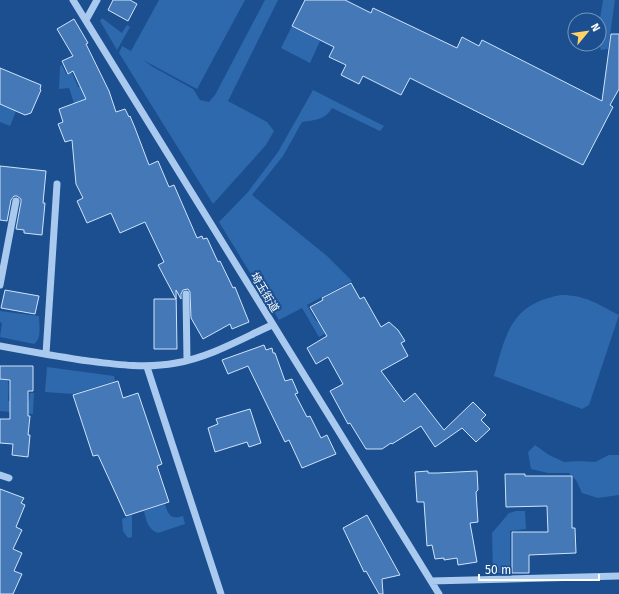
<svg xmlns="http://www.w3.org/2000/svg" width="619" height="594" viewBox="0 0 619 594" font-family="'Fira Sans','Noto Sans JP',sans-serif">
<rect width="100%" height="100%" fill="#1b4f8f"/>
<path fill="#2e69ad" d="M159 0H245L197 89 143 60 153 67 193 89 200 100 209 102 215 95 265 0H278L228 101 267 122 274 131 266 145 213 204 119 53 122 46 131 51Z
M603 0H615L608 49 601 50C595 37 601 15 603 0Z
M102 18 122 33 127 25 130 27 117 50 100 21Z
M292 26 320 41 310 63 281 48Z
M62 65 66 74 72 73 78 87 83 86 88 102 75 106 69 88 59 89 60 66Z
M313 90 384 126 380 131 332 108C325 120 315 120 302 122L283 156 252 195 327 256 352 281 307 305 316 321 321 322 333 329 319 337 302 308 279 320 219 222 248 192 278 152Z
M0 104 16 111 10 126 0 122Z
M561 295C586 295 597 304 619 315L589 405 582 409 494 376C506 333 511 304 561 295Z
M0 311 39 316C39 325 42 339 34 344L0 337 2 323 0 322Z
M47 367 114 376 115 381 73 394 45 392Z
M0 368C11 378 8 387 8 401H29L30 393H34L33 414 0 411Z
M535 445 549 455 564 462 579 461 595 462 609 455H619V495L598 498 582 493 576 480 569 473H548L531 469 528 452Z
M165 504C168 515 171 520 183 516L185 524 158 533C148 530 146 520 144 511Z
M516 511H525L526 529 510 531V573H493L492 533 509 513Z
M132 515V537L128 538 123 531 122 519Z"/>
<path fill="#4478b7" stroke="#cfe3fa" d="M113 0H130L137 4 128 21 108 10Z
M305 0H345L371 13 373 8 457 48 462 37 479 46 482 40 602 101 611 34H619V89L610 105 613 107 583 165 410 78 401 95 363 76 359 84 341 75 346 65 329 57 334 47 292 26Z
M74 19 88 43 86 44 109 91 116 112 125 109 129 117 130 116 135 128 149 165 158 161 169 187 174 185 197 238 202 236 203 239 207 238 218 262 220 261 233 288 235 287 249 322 232 329 230 324 203 339 191 318 190 292 188 289 183 290 181 294V299L176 290 177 349H154V299H176L158 265 164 262 145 222 120 233 111 213 87 223 77 201 83 198 76 184 72 140 65 142 58 124 63 122 59 109 86 99 73 71 68 74 62 61 73 56 57 29Z
M0 68 41 85 40 89 41 90 31 113 25 115 0 104Z
M0 166 46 171 43 203H45L42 235 24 233V230L16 229 21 202V199L17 196H14L11 200 7 221 0 220Z
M351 283 360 299 364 297 381 327 389 322 398 330 405 341 401 343 408 356 381 371 404 402 415 393 444 430 473 402 486 415 481 420 490 429 476 442 462 428 435 447 421 426 392 444 391 443 382 449H366L350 423 348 424 330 391 343 384 328 357 316 364 307 348 327 336 310 307 323 300 322 298Z
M5 290 39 296 35 314 1 308Z
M264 345 266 350 272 348 273 353H275L285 381 292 379 298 393 295 394 307 417 310 416 321 438 327 435 336 454 302 468 289 440 285 442 248 366 228 374 222 360Z
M0 366H33V391H28V416H30L28 435H30L28 457 12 455 13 444 0 443V419H10V380L0 379Z
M118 381 123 398 138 393 162 464 157 466 169 502 126 516 98 455 93 456 73 395Z
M250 409 261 443 249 447 247 442 215 452 208 428 218 424 216 419Z
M428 471V473H438L477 471 478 490 476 492 478 522 470 523 477 562 458 565 457 558 444 560V558L435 559 432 545 427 546 424 502H417L415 472Z
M505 474H525V476H572V528H575L576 553 529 555V573H512V532H548L547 506 506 507Z
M0 489 24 498 21 503 25 505 16 527 22 530 13 549 22 553 14 571 22 574 13 594H0Z
M367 515 400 575 382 579 383 594H379L366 571 364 572 343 528Z"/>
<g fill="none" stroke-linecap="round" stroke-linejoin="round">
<path stroke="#a9c9ee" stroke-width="7" d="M73 0 439 594
M86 20 97 0
M0 285 16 201
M186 294 187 360
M0 346C27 351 54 356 81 360 113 364 144 369 176 363 210 357 241 339 272 325
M46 354 57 184
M147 367 221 594
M0 475 9 478
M431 581 619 576"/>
</g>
<g text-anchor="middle" stroke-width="4" stroke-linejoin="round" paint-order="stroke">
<g font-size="11" fill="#fff" stroke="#1b4f8f">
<text transform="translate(265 292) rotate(59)" y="4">埼玉街道</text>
</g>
</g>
<g transform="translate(587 32) rotate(61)"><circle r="19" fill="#1b4f8f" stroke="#7695bc"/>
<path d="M0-3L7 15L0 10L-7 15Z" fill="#ffd166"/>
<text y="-6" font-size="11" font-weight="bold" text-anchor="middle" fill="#ffffff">N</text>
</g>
<path d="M479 574v6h120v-6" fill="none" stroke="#ffffff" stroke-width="2"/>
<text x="485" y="574" font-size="12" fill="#ffffff" stroke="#1b4f8f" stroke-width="3" paint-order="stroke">50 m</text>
</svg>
